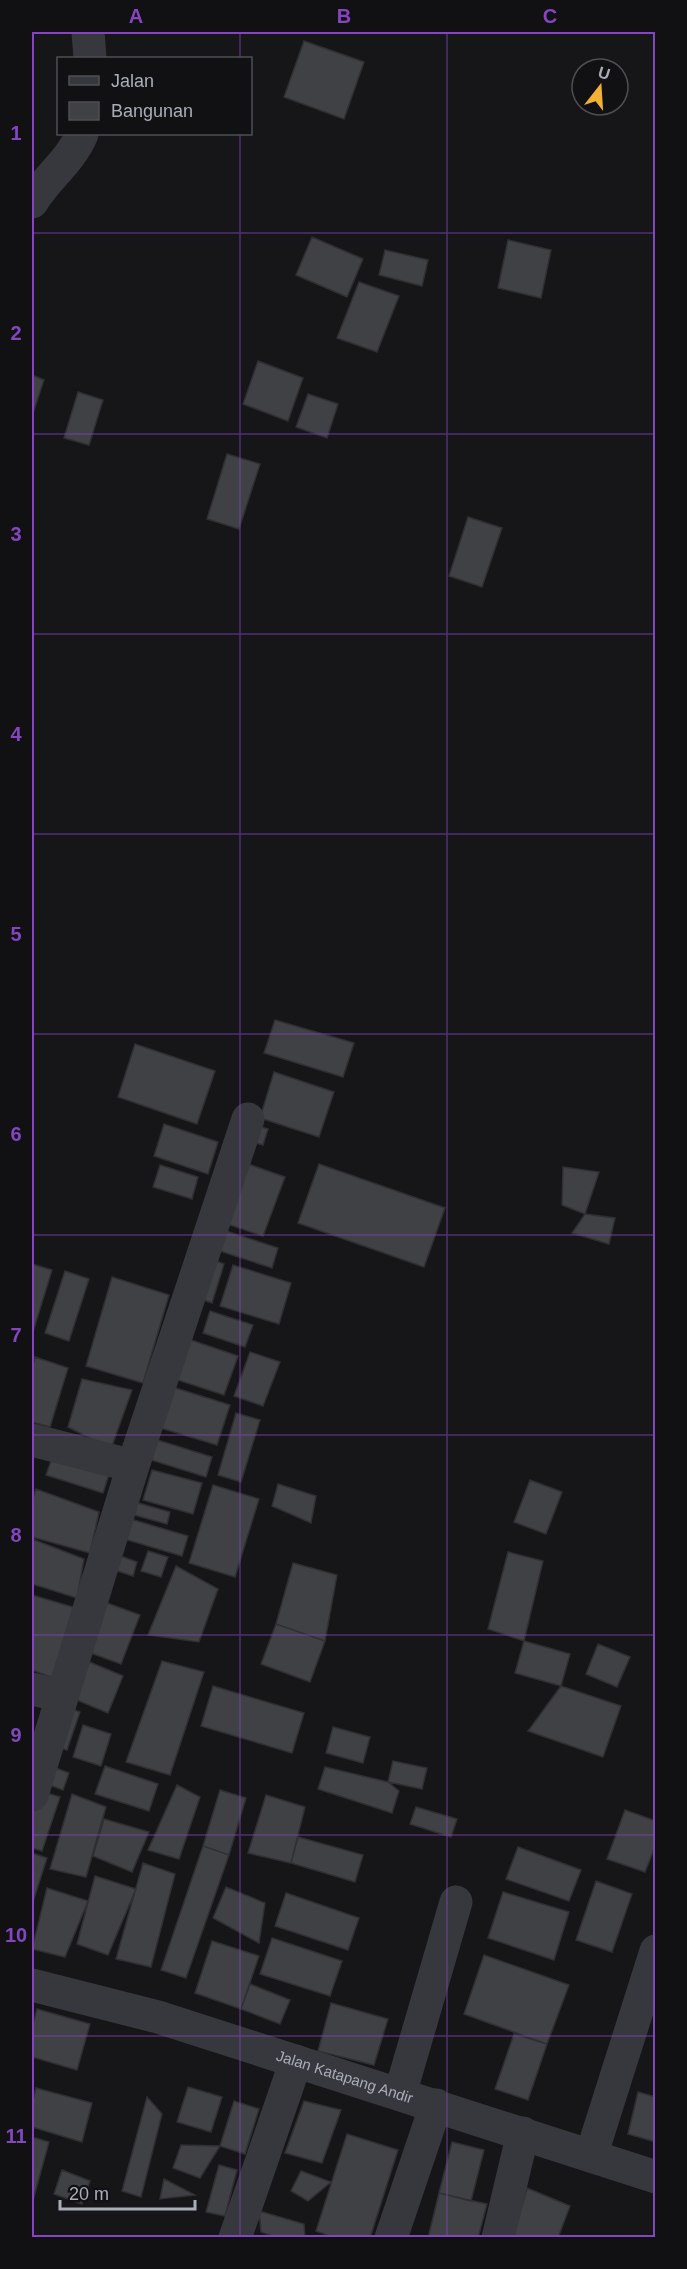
<svg xmlns="http://www.w3.org/2000/svg" width="687" height="2269" viewBox="0 0 687 2269" font-family="Arial,sans-serif">
<rect width="100%" height="100%" fill="#161618"/>
<path fill="#404145" stroke="#303034" stroke-width="1.5" d="M304 41 364 62 344 119 284 97Z
M312 237 363 259 347 297 296 275Z
M508 240 551 250 541 298 498 288Z
M385 250 428 260 422 286 379 275Z
M359 282 399 296 377 352 337 338Z
M258 361 303 378 288 421 243 404Z
M32 375 44 380 32 416Z
M78 392 103 400 89 445 64 438Z
M308 394 338 404 327 438 296 427Z
M227 454 260 464 239 529 207 519Z
M468 517 502 528 482 587 449 576Z
M275 1020 354 1043 343 1077 264 1053Z
M135 1044 215 1071 197 1124 118 1097Z
M274 1072 334 1092 319 1137 260 1118Z
M164 1124 218 1142 208 1174 154 1156Z
M251 1124 268 1129 263 1145 246 1140Z
M248 1164 285 1177 263 1236 227 1224Z
M319 1164 445 1208 424 1267 298 1223Z
M160 1165 198 1177 192 1199 153 1187Z
M563 1167 599 1172 585 1214 562 1205Z
M585 1214 615 1218 609 1244 572 1233Z
M226 1231 278 1248 272 1268 220 1251Z
M205 1257 224 1264 212 1303 192 1296Z
M32 1264 52 1270 32 1335Z
M233 1265 291 1283 279 1324 220 1306Z
M65 1271 89 1279 69 1341 45 1333Z
M112 1277 169 1295 143 1383 86 1366Z
M210 1311 253 1325 245 1347 203 1333Z
M182 1337 238 1356 224 1395 169 1377Z
M250 1352 280 1362 263 1406 234 1396Z
M35 1357 68 1368 50 1427 32 1422V1369Z
M82 1379 132 1390 111 1449 68 1427Z
M166 1385 230 1405 217 1445 154 1426Z
M236 1413 260 1420 241 1482 218 1475Z
M151 1438 212 1457 206 1477 145 1458Z
M55 1450 111 1468 103 1493 46 1475Z
M152 1470 202 1483 193 1514 143 1500Z
M530 1480 562 1492 546 1534 514 1522Z
M278 1484 316 1496 311 1523 272 1506Z
M213 1485 259 1499 235 1577 189 1563Z
M36 1489 99 1512 90 1553 32 1537V1501Z
M131 1501 170 1512 167 1524 127 1513Z
M127 1518 188 1536 182 1556 121 1538Z
M32 1539 84 1559 77 1598 32 1584Z
M148 1551 168 1557 161 1577 141 1571Z
M508 1552 543 1561 524 1641 488 1629Z
M112 1553 137 1562 133 1576 108 1568Z
M293 1563 337 1575 325 1641 276 1624Z
M176 1566 218 1589 199 1642 148 1635Z
M32 1595 76 1608 56 1679 32 1670Z
M107 1603 140 1615 121 1664 88 1652Z
M276 1624 325 1641 310 1682 261 1664Z
M524 1641 570 1654 561 1686 515 1673Z
M598 1644 630 1657 617 1687 586 1674Z
M87 1661 123 1676 108 1713 72 1698Z
M162 1661 204 1672 170 1775 126 1762Z
M213 1686 304 1713 292 1753 201 1726Z
M561 1686 621 1706 603 1757 528 1731Z
M64 1706 80 1712 67 1750 51 1745Z
M83 1725 111 1734 101 1766 73 1757Z
M333 1727 370 1737 363 1763 326 1753Z
M393 1761 427 1768 422 1789 388 1782Z
M50 1766 69 1773 63 1790 44 1783Z
M105 1766 158 1784 149 1811 95 1794Z
M325 1767 388 1782 399 1791 392 1813 318 1789Z
M177 1785 200 1797 179 1859 148 1850Z
M220 1790 246 1798 229 1855 203 1846Z
M40 1791 60 1797 42 1851 32 1848V1816Z
M72 1794 106 1807 86 1877 50 1869Z
M266 1795 305 1807 291 1863 248 1853Z
M416 1807 457 1819 451 1837 410 1824Z
M625 1810 656 1821V1844L645 1872 607 1859Z
M104 1819 149 1832 132 1872 93 1856Z
M298 1837 363 1855 355 1882 291 1863Z
M203 1846 229 1855 186 1978 161 1970Z
M518 1847 581 1870 569 1901 506 1879Z
M32 1853 47 1858 32 1905Z
M143 1863 175 1874 151 1967 116 1959Z
M95 1876 136 1889 108 1955 77 1944Z
M596 1881 632 1894 612 1952 576 1940Z
M226 1887 265 1903 259 1943 213 1918Z
M47 1888 88 1901 65 1957 32 1949Z
M503 1892 569 1912 554 1960 488 1938Z
M286 1893 359 1918 348 1950 275 1926Z
M272 1938 342 1961 330 1996 260 1974Z
M212 1941 259 1956 241 2009 195 1993Z
M484 1955 569 1985 547 2044 464 2014Z
M250 1984 290 2000 280 2024 241 2009Z
M331 2003 388 2019 374 2065 318 2051Z
M37 2009 90 2024 77 2070 32 2057V2028Z
M514 2034 547 2044 528 2100 495 2089Z
M188 2087 222 2097 211 2132 177 2122Z
M36 2088 92 2103 82 2142 32 2127V2104Z
M638 2092 656 2097V2142L628 2134Z
M147 2097 162 2114 141 2197 122 2191Z
M234 2101 259 2109 245 2154 220 2146Z
M304 2101 341 2110 322 2163 285 2153Z
M347 2134 398 2150 370 2238H335L316 2231Z
M32 2137 49 2142 32 2204Z
M452 2142 484 2150 471 2201 439 2193Z
M181 2145 220 2146 200 2178 173 2168Z
M219 2165 237 2170 225 2216 206 2212Z
M62 2170 90 2181 82 2204 54 2194Z
M301 2171 331 2182 308 2201 291 2191Z
M164 2179 195 2195 160 2199Z
M527 2188 570 2206 558 2238H513Z
M439 2193 487 2204 478 2238H428Z
M259 2211 304 2224 305 2238H278L261 2232Z"/>
<g fill="none" stroke-linecap="round" stroke-linejoin="round">
<g stroke="#37383d" stroke-width="33">
<path d="M88 32 90 58"/>
<path d="M32 202C47 177 70 162 82 134"/>
<path d="M32 1440 133 1466"/>
<path d="M32 1689 62 1696"/>
<path d="M32 1795 133 1466 248 1119"/>
<path id="s1" d="M32 1985 158 2017 656 2177"/>
<path d="M400 2094 456 1902"/>
<path d="M591 2156 656 1951"/>
<path d="M235 2238 296 2061"/>
<path d="M391 2238 436 2105"/>
<path d="M498 2238 523 2133"/>
</g>
</g>
<path fill="none" stroke="#8446be" stroke-width="1.5" stroke-opacity="0.55" d="M240 32V58M447 32V2238M240 134V2238M32 233H656M32 434H656M32 634H656M32 834H656M32 1034H656M32 1235H656M32 1435H656M32 1635H656M32 1835H656M32 2036H656"/>
<g text-anchor="middle" stroke-width="4.5" stroke-linejoin="round" paint-order="stroke">
<g font-size="15" fill="#a8adb8" stroke="#111113">
<text dy="5" stroke="none"><textPath href="#s1" startOffset="326">Jalan Katapang Andir</textPath></text>
</g>
</g>
<rect width="687" height="2269" fill="none" stroke="#111113" stroke-width="66"/>
<rect x="57" y="57" width="195" height="78" fill="#111113" stroke="#4d4f55" stroke-width="1.5"/>
<rect x="69" y="76" width="30" height="9" fill="#37383d" stroke="#4d4f55" stroke-width="1.5"/>
<text x="111" y="87" font-size="18" fill="#a8adb8">Jalan</text>
<rect x="69" y="102" width="30" height="18" fill="#404145" stroke="#4d4f55" stroke-width="1.5"/>
<text x="111" y="117" font-size="18" fill="#a8adb8">Bangunan</text>
<g transform="translate(600 87) rotate(17)"><circle r="28" fill="#111113" stroke="#4d4f55" stroke-width="1.5"/>
<path d="M0-4.5L10 22L0 15L-10 22Z" fill="#f2b134"/>
<text y="-9" font-size="16" font-weight="bold" text-anchor="middle" fill="#a8adb8">U</text>
</g>
<path d="M60 2200v9h135v-9" fill="none" stroke="#a8adb8" stroke-width="3"/>
<text x="69" y="2200" font-size="18" fill="#a8adb8" stroke="#111113" stroke-width="4.5" paint-order="stroke">20 m</text>
<rect x="33" y="33" width="621" height="2203" fill="none" stroke="#8446be" stroke-width="2"/>
<g font-size="20" text-anchor="middle" font-weight="bold" fill="#8446be">
<text x="136" y="23">A</text>
<text x="344" y="23">B</text>
<text x="550" y="23">C</text>
<text x="16" y="140">1</text>
<text x="16" y="340">2</text>
<text x="16" y="541">3</text>
<text x="16" y="741">4</text>
<text x="16" y="941">5</text>
<text x="16" y="1141">6</text>
<text x="16" y="1342">7</text>
<text x="16" y="1542">8</text>
<text x="16" y="1742">9</text>
<text x="16" y="1942">10</text>
<text x="16" y="2143">11</text>
</g>
</svg>
